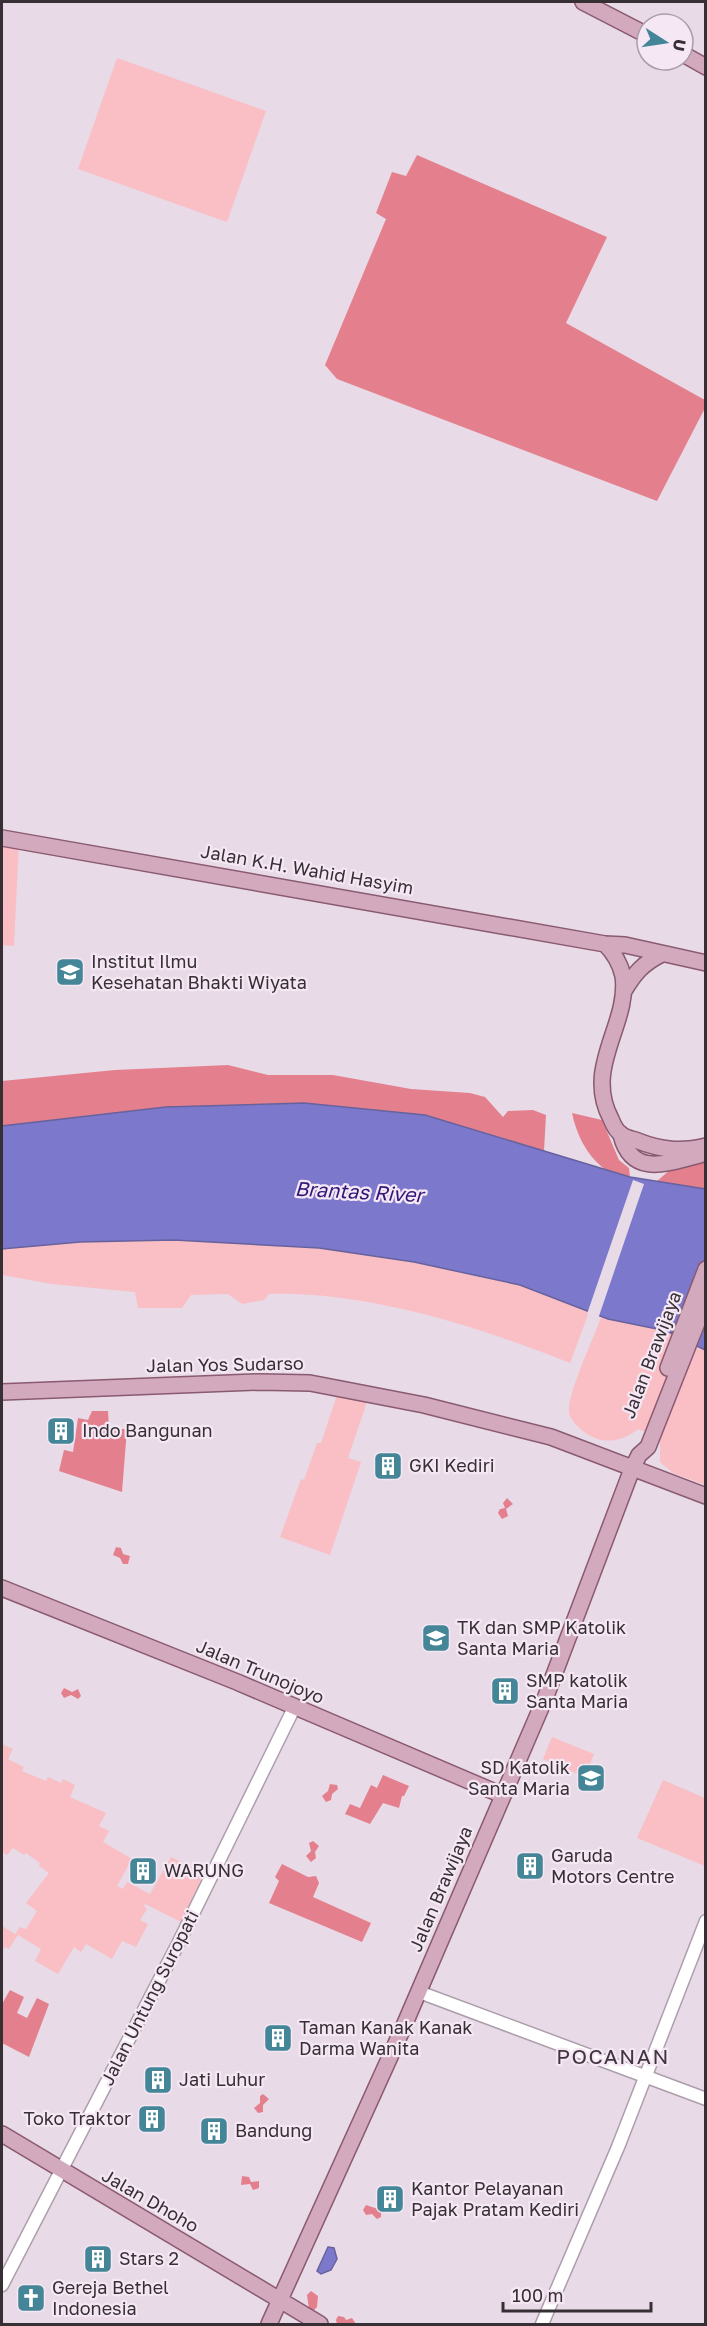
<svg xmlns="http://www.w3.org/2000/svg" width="707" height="2326" viewBox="0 0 707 2326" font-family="'Golos Text',sans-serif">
<rect width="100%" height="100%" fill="#e8dae7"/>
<path fill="#f9bfc4" d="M117 58 266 111 227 222 78 169Z
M2 839 19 842 14 946 2 945Z
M174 1240 319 1248 414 1262 520 1285 589 1312 570 1363C480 1327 367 1291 269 1294L264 1300 242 1304 228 1294 191 1295 182 1308H138L135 1292 52 1284 2 1275V1249L83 1242Z
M601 1317 667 1331 705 1350V1485L673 1473 660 1462V1438L638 1429C626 1439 610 1444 595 1438 586 1435 570 1422 569 1412 567 1394 594 1338 601 1317Z
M337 1395 367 1402 348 1458 361 1462 330 1555 280 1537 301 1479 304 1480 317 1443H321Z
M552 1737 594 1754 585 1777 543 1759Z
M2 1744 13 1749 8 1759 24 1767 22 1771 46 1781 48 1777 61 1783 63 1779 75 1785 70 1797 106 1813 99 1826 109 1831 103 1842 132 1859 117 1886 123 1889 127 1882 150 1894 171 1857 206 1874 181 1922 145 1904 144 1906 147 1909 140 1920 148 1924 136 1947 122 1941 112 1959 86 1944 81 1952 74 1947 58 1974 35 1961 41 1949 18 1935 9 1949 5 1947 2 1952V1926L15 1934 20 1927 26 1929 37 1911 26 1903 49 1873 39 1866 40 1863 26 1853 24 1855 13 1848 7 1855 2 1852Z
M663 1780 705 1798V1866L637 1838Z"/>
<path fill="#e4808d" d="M417 155 607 237 566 323 705 400V408L657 501 337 379 325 365 386 219 376 213 392 172 406 176Z
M228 1065 268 1075H333L411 1089 470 1093 485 1097 503 1117 508 1111 533 1110 546 1115 544 1151 425 1115 166 1107 2 1126V1081L115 1070Z
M572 1113 602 1120 619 1160 629 1168 630 1177C622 1175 609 1173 602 1167 586 1154 576 1133 572 1113Z
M705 1161V1189L656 1182 671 1169Z
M92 1411H108L109 1429H127L122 1492 59 1471 64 1450 73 1452 78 1418 88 1420Z
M507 1498 513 1504 506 1509 508 1516 502 1519 498 1513 500 1509 505 1508 503 1503Z
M116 1547 121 1548 123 1554 130 1556 128 1564H123L120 1558 113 1555Z
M64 1688 72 1692 78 1689 81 1696 78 1699 71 1695 64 1698 61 1693Z
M383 1775 409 1786 404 1796H402L399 1808 383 1803 370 1824 345 1814 350 1804 360 1808 371 1785 377 1788Z
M330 1784 337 1785 338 1789 332 1794 331 1800 326 1802 322 1796 328 1791Z
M313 1841 319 1846 315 1852 316 1858 311 1862 306 1856 311 1851 309 1843Z
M282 1864 308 1877 316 1876 319 1883 313 1897 371 1923 362 1942 269 1903 279 1881 275 1877Z
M10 1990 24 1997 17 2013 27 2018 37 1998 49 2004 29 2057 2 2043V2004Z
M263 2094 269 2099 263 2105V2112L258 2113 254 2108 260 2103V2096Z
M242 2176 249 2177 251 2182 259 2181V2188L253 2190 250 2184 241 2185Z
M366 2205 381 2210V2217L377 2219 372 2214 366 2215 363 2210Z
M311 2291 318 2296 317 2307 314 2310 309 2309 307 2295Z
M338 2316 344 2317 346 2320 352 2318 356 2324H337L336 2320Z"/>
<path fill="#7c78cb" stroke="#67629e" stroke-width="1.5" d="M304 1103 425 1115 630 1177 705 1189V1350L667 1331 608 1319 520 1285 414 1262 319 1248 174 1240 80 1242 2 1249V1126L166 1107Z
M328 2247 334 2248 337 2259 331 2270 321 2274 317 2271Z"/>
<path fill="#e8dae7" d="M633 1180 644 1184 598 1319 587 1314Z"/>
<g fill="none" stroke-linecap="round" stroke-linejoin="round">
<g stroke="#ac9fab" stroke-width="15">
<path id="minor" d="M419 1992 706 2099
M2 2285 178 1944 294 1708
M542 2324 618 2147 706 1921"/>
</g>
<g stroke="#895a71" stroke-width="18">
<path id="major" d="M583 2 647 35
M683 54 706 67
M2 838 605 944 625 945 706 963
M605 944C614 953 620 963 623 976 630 1024 583 1067 611 1119 613 1124 616 1131 621 1134 625 1138 633 1139 638 1141 661 1150 681 1152 706 1146
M624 991C634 974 643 963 662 954
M621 1135C632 1179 670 1162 700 1155
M668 1368 706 1269
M2 1392 259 1382 310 1383 424 1405 551 1437 706 1496
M2 1588 237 1682 502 1795
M2 2134 320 2324
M269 2324 403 2028 546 1696 632 1469 639 1455 648 1447 706 1300"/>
</g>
<use href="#minor" stroke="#fff" stroke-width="12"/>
<use href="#major" stroke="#d3a9bd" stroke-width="15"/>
</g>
<defs>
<g id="university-square" transform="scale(1.5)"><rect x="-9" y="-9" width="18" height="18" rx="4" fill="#448698" stroke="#f5e7f4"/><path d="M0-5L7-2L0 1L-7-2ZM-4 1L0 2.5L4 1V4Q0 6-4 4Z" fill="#fff"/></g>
<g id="building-square" transform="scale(1.5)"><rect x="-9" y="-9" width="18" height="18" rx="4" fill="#448698" stroke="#f5e7f4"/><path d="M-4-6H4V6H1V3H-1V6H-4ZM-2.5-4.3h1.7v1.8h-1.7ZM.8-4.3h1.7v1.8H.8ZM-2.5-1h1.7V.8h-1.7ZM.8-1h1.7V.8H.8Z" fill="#fff"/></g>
<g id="school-square" transform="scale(1.5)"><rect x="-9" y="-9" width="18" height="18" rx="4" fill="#448698" stroke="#f5e7f4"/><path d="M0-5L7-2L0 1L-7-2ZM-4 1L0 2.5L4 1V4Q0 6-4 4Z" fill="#fff"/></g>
<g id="church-square" transform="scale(1.5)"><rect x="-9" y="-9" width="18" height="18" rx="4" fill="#448698" stroke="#f5e7f4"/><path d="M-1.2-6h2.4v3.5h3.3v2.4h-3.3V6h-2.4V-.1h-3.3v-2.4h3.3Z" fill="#fff"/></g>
</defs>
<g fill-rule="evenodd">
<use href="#university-square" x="70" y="972"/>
<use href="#building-square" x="61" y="1431"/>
<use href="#building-square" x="388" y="1466"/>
<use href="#school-square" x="436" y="1638"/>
<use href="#building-square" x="505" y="1691"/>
<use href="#school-square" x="591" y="1778"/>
<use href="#building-square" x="530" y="1866"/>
<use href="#building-square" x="143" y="1871"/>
<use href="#building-square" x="278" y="2038"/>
<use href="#building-square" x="158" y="2080"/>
<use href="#building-square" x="152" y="2119"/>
<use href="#building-square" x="214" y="2131"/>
<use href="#building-square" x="390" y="2199"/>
<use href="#building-square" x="98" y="2259"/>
<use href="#church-square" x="31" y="2298"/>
</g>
<g text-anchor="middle" stroke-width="4.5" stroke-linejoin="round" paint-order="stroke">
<g font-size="18" fill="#363035" stroke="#f5e7f4">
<text transform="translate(307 870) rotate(10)" y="6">Jalan K.H. Wahid Hasyim</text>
<text transform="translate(652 1355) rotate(-69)" y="6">Jalan Brawijaya</text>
<text transform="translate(225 1365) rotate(-1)" y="6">Jalan Yos Sudarso</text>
<text transform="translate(260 1672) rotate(23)" y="6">Jalan Trunojoyo</text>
<text transform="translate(441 1889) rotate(-67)" y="6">Jalan Brawijaya</text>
<text transform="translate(150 1998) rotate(-63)" y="6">Jalan Untung Suropati</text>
<text transform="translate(150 2201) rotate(30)" y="6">Jalan Dhoho</text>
</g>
<g font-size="18" fill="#363035" stroke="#f5e7f4" text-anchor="start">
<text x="91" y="968">Institut Ilmu<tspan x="91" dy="21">Kesehatan Bhakti Wiyata</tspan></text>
<text x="82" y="1437">Indo Bangunan</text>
<text x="409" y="1472">GKI Kediri</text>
<text x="457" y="1634">TK dan SMP Katolik<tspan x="457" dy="21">Santa Maria</tspan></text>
<text x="526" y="1687">SMP katolik<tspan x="526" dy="21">Santa Maria</tspan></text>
<text x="570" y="1774" text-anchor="end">SD Katolik<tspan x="570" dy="21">Santa Maria</tspan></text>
<text x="551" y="1862">Garuda<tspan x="551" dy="21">Motors Centre</tspan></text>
<text x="164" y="1877">WARUNG</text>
<text x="299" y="2034">Taman Kanak Kanak<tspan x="299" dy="21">Darma Wanita</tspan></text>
<text x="179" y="2086">Jati Luhur</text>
<text x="131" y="2125" text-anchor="end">Toko Traktor</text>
<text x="235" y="2137">Bandung</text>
<text x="411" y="2195">Kantor Pelayanan<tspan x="411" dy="21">Pajak Pratam Kediri</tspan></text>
<text x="119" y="2265">Stars 2</text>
<text x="52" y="2294">Gereja Bethel<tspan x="52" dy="21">Indonesia</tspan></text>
</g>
<g font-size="20" font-style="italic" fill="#2f177a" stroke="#f5e7f4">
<text transform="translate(359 1192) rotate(3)" y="7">Brantas River</text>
</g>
<g font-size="21" letter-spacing="1.5" fill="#413640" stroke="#f5e7f4">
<text x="613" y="2064">POCANAN</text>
</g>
</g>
<rect width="707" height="2326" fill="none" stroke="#363035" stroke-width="6"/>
<g transform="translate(665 42) rotate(102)"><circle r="28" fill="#f5e7f4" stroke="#a99ea8" stroke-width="1.5"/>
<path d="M0-4.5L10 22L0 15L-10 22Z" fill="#448698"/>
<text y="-9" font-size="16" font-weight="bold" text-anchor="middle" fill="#363035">U</text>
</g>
<path d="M503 2302v9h148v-9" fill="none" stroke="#363035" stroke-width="3"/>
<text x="512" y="2302" font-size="18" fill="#363035" stroke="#f5e7f4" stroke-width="4.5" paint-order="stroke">100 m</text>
</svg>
